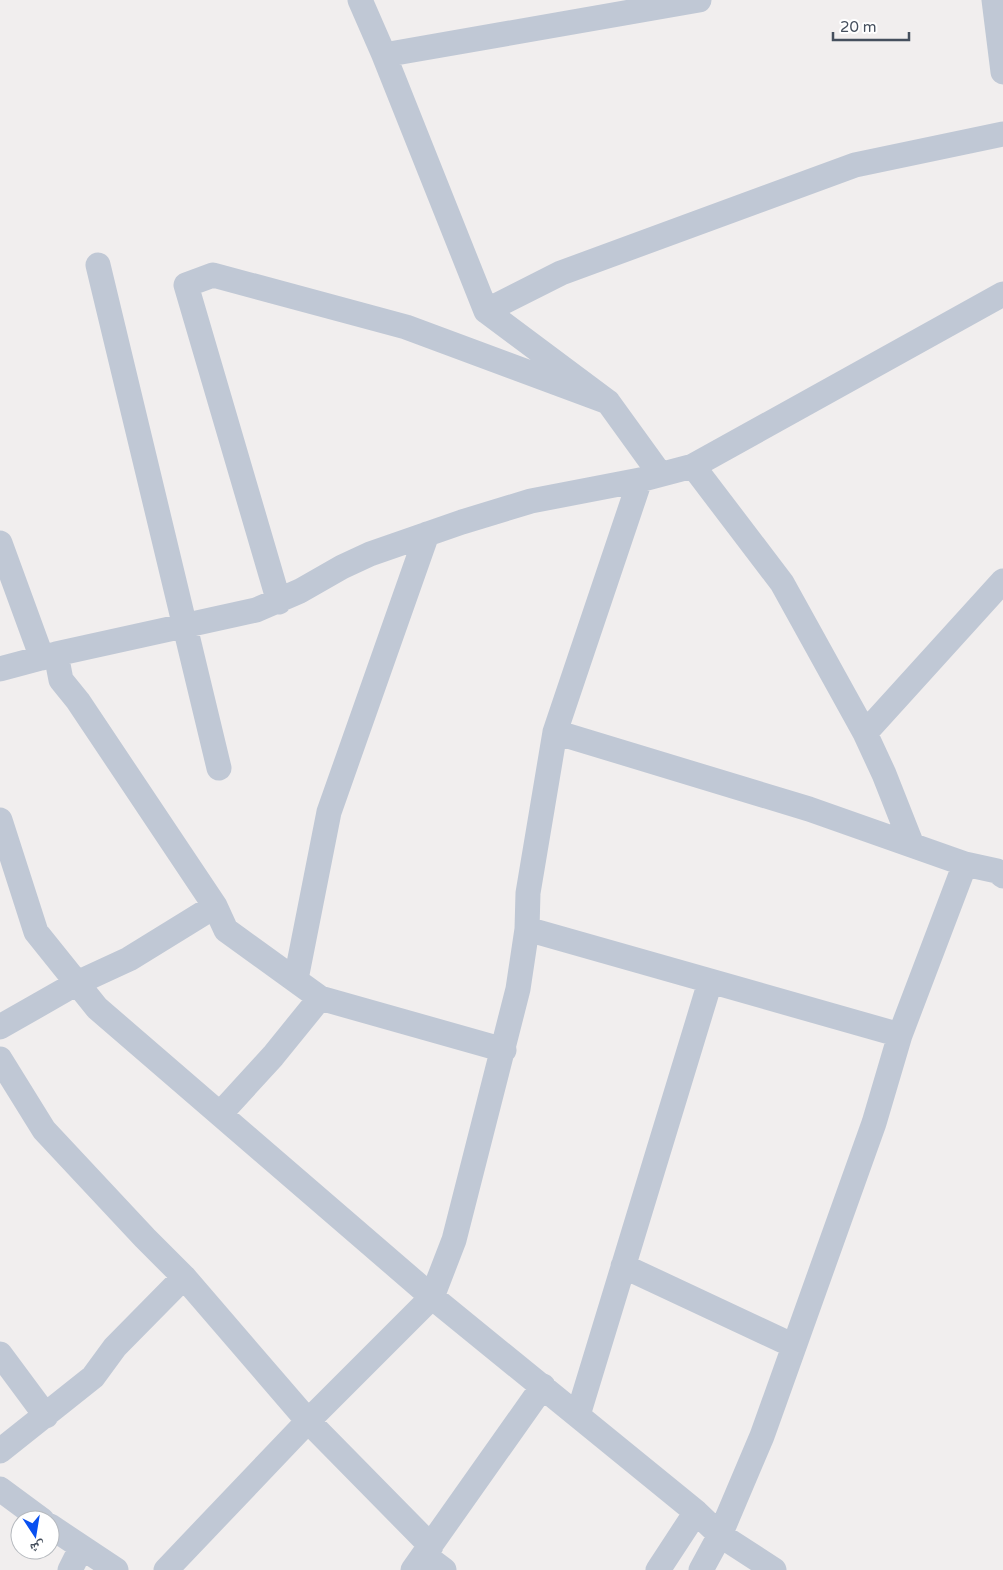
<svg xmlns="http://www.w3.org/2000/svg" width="1003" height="1570" viewBox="0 0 1003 1570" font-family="'Varela Round','Noto Naskh Arabic',sans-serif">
<rect width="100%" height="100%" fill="#f1eeee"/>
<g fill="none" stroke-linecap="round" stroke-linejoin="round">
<path stroke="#c0c8d5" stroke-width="25" d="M360 0 384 55 486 311 608 402 660 474
M994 0 1003 72
M384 55 699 0
M98 265 219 768
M486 311 561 273 855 165 1003 134
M693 466 782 583 865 733 884 774 912 845
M0 543 42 658
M279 602 186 285 213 275 406 327 608 402
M56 654 61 680 78 701 215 906 226 930 320 998 504 1050
M0 669 56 654 256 610 300 591 342 567 370 554 462 522 531 501 640 480 693 466 1003 294
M555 732 809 809 965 864 997 871 1003 876
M865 733 1003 581
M0 820 36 932 97 1008 432 1297 696 1512 720 1535 774 1570
M527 929 900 1035
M296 979 329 812 427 534
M0 1027 77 983 129 959 215 906
M0 1059 44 1130 145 1238 184 1277 308 1421 431 1546
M220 1114 273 1056 320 998
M623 1266 794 1346
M0 1354 46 1416
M578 1415 710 982
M0 1451 93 1377 115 1347 184 1277
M0 1489 42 1520
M50 1526 116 1570
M424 1555 444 1570
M70 1570 81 1548
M166 1570 308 1421 432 1297 454 1240 518 989 527 929 528 893 555 732 640 480
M413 1570 543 1386
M658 1570 696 1512
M701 1570 720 1535 762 1436 874 1123 900 1035 965 864"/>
</g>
<g transform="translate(35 1535) rotate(168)"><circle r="24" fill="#ffffff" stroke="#b5b9be"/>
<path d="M0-4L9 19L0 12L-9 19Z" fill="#0950f0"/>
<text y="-8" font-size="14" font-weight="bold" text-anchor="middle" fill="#454f5d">ش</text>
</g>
<path d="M833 32v8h76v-8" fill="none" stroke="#454f5d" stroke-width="2.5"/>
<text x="840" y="32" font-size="15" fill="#454f5d" stroke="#ffffff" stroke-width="4" paint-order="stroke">20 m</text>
</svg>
